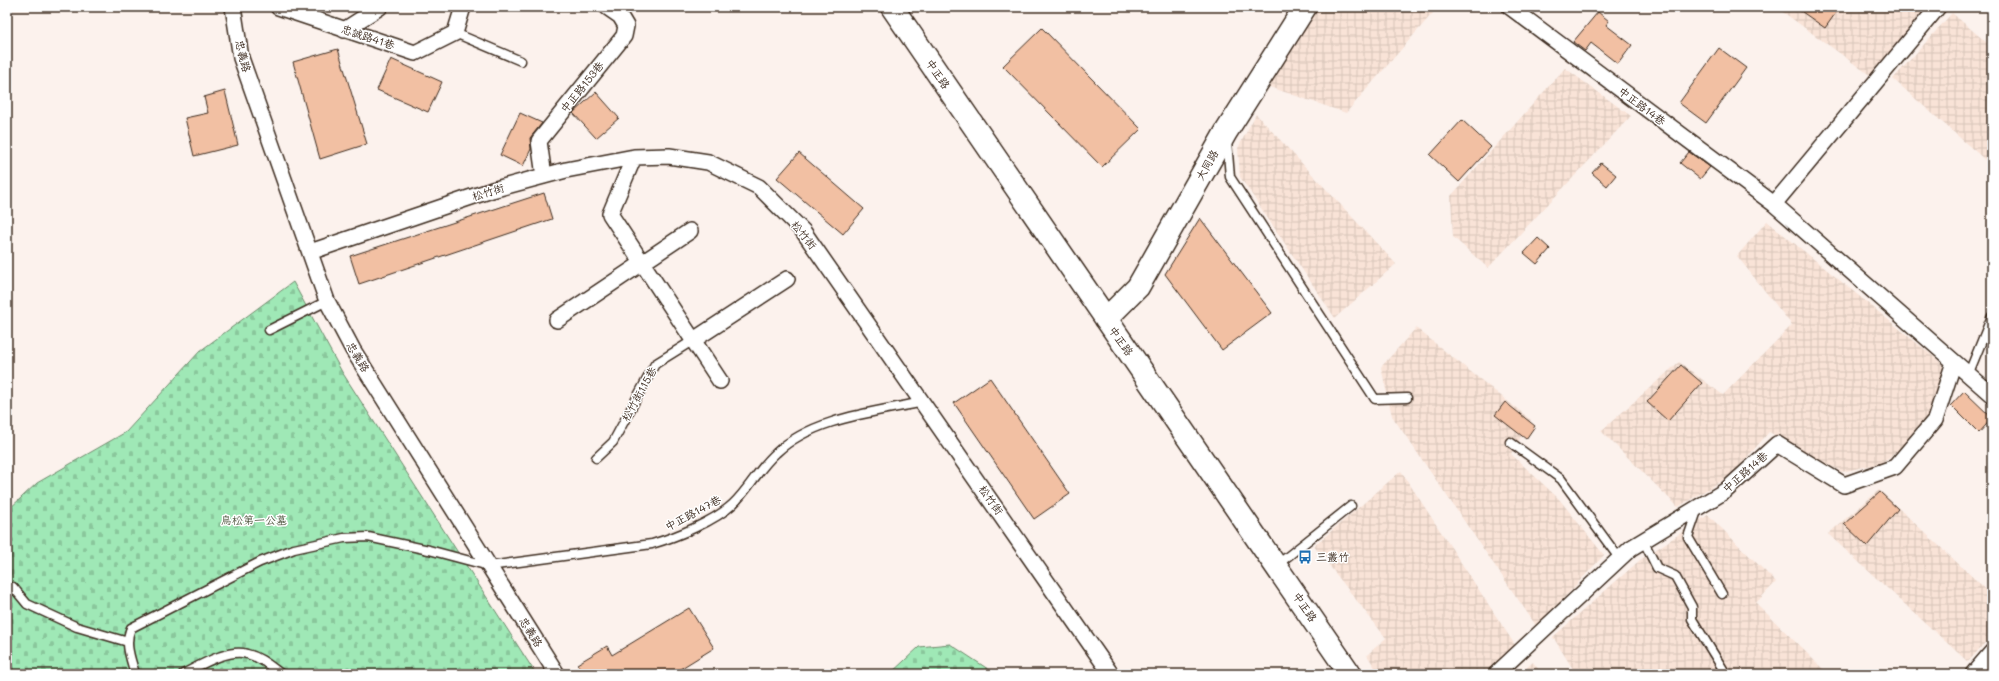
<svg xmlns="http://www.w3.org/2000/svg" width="1999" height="681" viewBox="0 0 1999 681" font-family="Mali,'LXGW WenKai TC',sans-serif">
<defs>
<pattern id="industrial-grid" width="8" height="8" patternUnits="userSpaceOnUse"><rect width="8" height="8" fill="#f9e3d7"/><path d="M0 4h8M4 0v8" fill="none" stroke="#d6c3b8"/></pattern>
<pattern id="cemetery-stones" width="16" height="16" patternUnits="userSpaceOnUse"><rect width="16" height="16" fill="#9fe8b6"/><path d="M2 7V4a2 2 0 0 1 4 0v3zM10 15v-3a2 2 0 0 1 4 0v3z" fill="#8ac79c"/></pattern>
</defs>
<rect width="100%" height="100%" fill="#fcf2ed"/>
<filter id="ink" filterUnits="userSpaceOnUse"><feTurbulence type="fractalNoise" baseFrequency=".025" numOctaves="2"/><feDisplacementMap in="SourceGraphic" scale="8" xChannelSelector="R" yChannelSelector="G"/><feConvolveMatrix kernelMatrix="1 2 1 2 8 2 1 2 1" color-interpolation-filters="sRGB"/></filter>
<g filter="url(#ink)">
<path fill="url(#industrial-grid)" d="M1318 7H1438L1346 113 1264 85Z
M1776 7H1929L1871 76Z
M1952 13 1992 47V166L1893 79Z
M1565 68 1631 116 1488 268 1453 237 1451 196Z
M1256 114 1396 264 1335 318 1240 177 1238 148Z
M1767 221 1945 366 1929 414 1905 446 1881 463 1842 472 1769 432 1733 474 1678 507 1601 431 1679 362 1723 395 1792 325 1737 256Z
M1416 328 1531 420 1511 454 1559 499 1604 555 1537 627 1392 416 1381 367Z
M1401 471 1515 645 1484 674H1379L1367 655 1386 638 1314 546Z
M1879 490 1992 595V635L1968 662 1828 534Z
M1708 515 1776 582 1756 603 1828 674H1576L1553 637 1640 560Z
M1533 662 1542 674H1520Z"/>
<path fill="url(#cemetery-stones)" stroke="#6d896a" d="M293 282 342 372 536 674H7V511L37 483 126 432 200 351Z
M950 644 991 671V674H890L919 647Z"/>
<path fill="#f2c0a3" stroke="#3b2a1e" d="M1795 7H1840L1825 28Z
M1598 12 1609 21 1606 25 1632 45 1618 64 1591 43 1585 51 1573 42Z
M1042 28 1141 129 1102 167 1003 66Z
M1719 48 1746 68 1706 123 1679 103Z
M338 49 367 144 320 159 293 62Z
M391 59 442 82 428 112 377 90Z
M225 91 238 145 194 156 185 118 208 113 204 97Z
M596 92 619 118 596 138 573 113Z
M520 113 542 123 530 138 531 149 523 166 500 155Z
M1462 120 1491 147 1459 182 1430 155Z
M1689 152 1710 167 1700 179 1680 163Z
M799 153 864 209 843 234 777 178Z
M1601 163 1616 175 1607 186 1592 173Z
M544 193 552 219 359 284 350 256Z
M1200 218 1272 313 1222 350 1165 274Z
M1538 238 1550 249 1537 264 1524 253Z
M1681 365 1702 383 1668 421 1647 402Z
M990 378 1070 494 1034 519 954 403Z
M1964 391 1992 418 1979 433 1951 405Z
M1505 402 1535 426 1526 439 1495 415Z
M1880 492 1898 509 1867 546 1844 524Z
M689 608 714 648 672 674H583L577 664 607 646 612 655Z"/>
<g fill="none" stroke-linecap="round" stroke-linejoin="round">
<g stroke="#3b2a1e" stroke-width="11">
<path id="lane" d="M455 33 521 61
M1227 141 1230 177 1375 399 1407 398
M269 330 327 301
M1968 375 1992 316
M1510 442 1561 479 1619 558
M596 458 613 442 655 364 692 341
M1698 508 1688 537 1722 594
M1643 540 1657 568 1675 576 1692 607V619L1726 674
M1277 565 1351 506
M13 587 27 604 77 627 128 642
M135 674C131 659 124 644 131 628L260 562 294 549 344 538 368 537 429 550 489 566 652 544C676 537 715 521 733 504 749 489 759 468 776 453 812 418 876 412 923 402
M183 674C199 666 228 648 247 654 260 657 270 666 281 674"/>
</g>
<g stroke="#3b2a1e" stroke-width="18">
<path id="street" d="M233 7 241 58 327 301 353 350 557 674
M278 7 415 53 455 33 463 7
M1510 7 1774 204 1992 395
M344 30 380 7
M634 157 610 214 720 381
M544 176 539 141 624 36 626 26 620 16 607 7
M1774 204 1938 7
M310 252 492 190 566 170 634 157 669 156 708 162 759 187 803 231 1111 674
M557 320 690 231
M692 341 787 279
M1496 674 1631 548 1725 491 1777 444 1844 485 1895 467 1935 420 1954 362
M1973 674 1992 652"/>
</g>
<g stroke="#3b2a1e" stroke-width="25">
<path id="secondary" d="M892 7 1350 674
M1106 319 1138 287 1226 132 1305 7"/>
</g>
<use href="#lane" stroke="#fff" stroke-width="8"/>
<use href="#street" stroke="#fff" stroke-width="15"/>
<use href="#secondary" stroke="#fff" stroke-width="22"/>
</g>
</g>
<defs>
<g id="bus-bare" transform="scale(1.08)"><path d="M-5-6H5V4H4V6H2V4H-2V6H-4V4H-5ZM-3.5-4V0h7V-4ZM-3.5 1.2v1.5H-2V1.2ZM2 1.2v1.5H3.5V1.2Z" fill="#1f6fb2" stroke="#fff" stroke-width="2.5" paint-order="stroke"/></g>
</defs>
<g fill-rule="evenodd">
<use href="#bus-bare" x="1305" y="557"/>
</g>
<g text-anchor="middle" stroke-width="3" stroke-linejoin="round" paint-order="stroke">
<g font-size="11" fill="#3b2a1e" stroke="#fff">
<text transform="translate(368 37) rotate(18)" y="4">忠誠路41巷</text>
<text transform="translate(243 56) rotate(76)" y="4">忠義路</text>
<text transform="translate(938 74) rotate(56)" y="4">中正路</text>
<text transform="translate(582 87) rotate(-51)" y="4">中正路153巷</text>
<text transform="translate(1642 106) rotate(37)" y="4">中正路14巷</text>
<text transform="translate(1207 165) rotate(-60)" y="4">大同路</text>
<text transform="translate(488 192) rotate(-17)" y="4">松竹街</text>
<text transform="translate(804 235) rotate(51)" y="4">松竹街</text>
<text transform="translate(1121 341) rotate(55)" y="4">中正路</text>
<text transform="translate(358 357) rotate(59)" y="4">忠義路</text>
<text transform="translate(639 394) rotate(-61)" y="4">松竹街115巷</text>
<text transform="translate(1745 472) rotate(-41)" y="4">中正路14巷</text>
<text transform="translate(991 500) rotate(55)" y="4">松竹街</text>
<text transform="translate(693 513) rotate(-28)" y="4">中正路147巷</text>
<text transform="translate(1305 607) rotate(56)" y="4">中正路</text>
<text transform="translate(531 632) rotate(58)" y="4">忠義路</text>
</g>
<g font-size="11" fill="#545a44" stroke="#fff">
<text x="254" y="524">鳥松第一公墓</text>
</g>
<g font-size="11" fill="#3b2a1e" stroke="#fff" text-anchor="start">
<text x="1316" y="561">三叢竹</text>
</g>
</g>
<rect width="1999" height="681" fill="none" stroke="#fff" stroke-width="24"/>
<rect x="12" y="12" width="1975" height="657" fill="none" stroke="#3b2a1e" stroke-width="1.5" filter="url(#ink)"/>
</svg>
